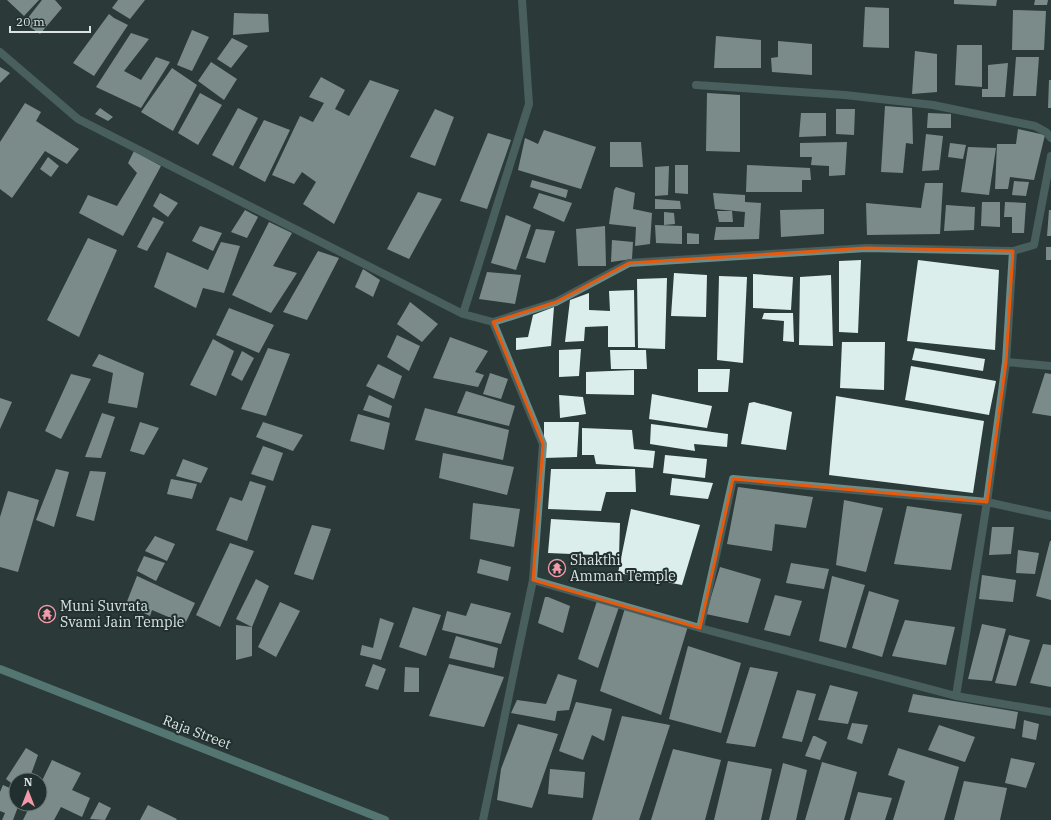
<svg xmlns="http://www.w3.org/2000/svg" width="1051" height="820" viewBox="0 0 1051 820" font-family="'IBM Plex Serif',serif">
<rect width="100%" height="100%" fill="#2b3b39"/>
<path fill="#dbeeec" d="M7 0H39L24 16Z
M42 0H55L62 8 40 34 24 23Z
M118 0H145L130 19 112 8Z
M954 0H997L996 6 954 4Z
M1035 0H1048L1047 5H1034Z
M865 7 889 8V48L863 47Z
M1013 10 1046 11 1044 50H1012Z
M234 13 268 14 269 32 233 35Z
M109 14 114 18 128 25 94 76 73 63Z
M192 30 209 37 192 71 177 65Z
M131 33 149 39 124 71 141 80 156 57 170 62 141 108 96 87Z
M716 36 761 40V68H714Z
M232 38 248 46 231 68 217 59Z
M778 41 812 44V75L772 72 771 58 778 57Z
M957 45H982V87L955 85Z
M915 51 937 54V92L912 94Z
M1016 57H1039L1036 96H1013Z
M211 62 237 79 224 100 198 81Z
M1008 63 1005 97H982V89H988V65Z
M0 67 10 73 0 83Z
M172 68 197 85 173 131 141 112Z
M321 77 345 90 335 109 349 116 370 80 399 90 334 224 303 204 316 182 302 172 294 184 272 175 300 116 313 122 324 103 309 97Z
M1049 80H1051V108H1048Z
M200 93 222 105 198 145 178 133Z
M707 93 740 95V152L706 151Z
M25 103 41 112 36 121 79 149 67 164 45 151 12 198 0 189V142Z
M885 106 912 108 913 144 906 143 903 173 881 172Z
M100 108 113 117 108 121 95 114Z
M238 108 258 118 233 166 212 155Z
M435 109 454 117 435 166 410 157Z
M836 109H855L854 135 836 134Z
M801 113H826V136L799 137Z
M928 113 951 114V128H927Z
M264 120 290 130 265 182 239 168Z
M1018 129 1045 135 1034 180 1010 177 1008 189H995L997 144H1016Z
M544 130 596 147 581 189 518 170 525 138 538 144Z
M488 133 511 140 487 209 460 201Z
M926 134 943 136 939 170 922 171Z
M610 142H641L643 167H610Z
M847 142 845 175 829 176V166L811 165 812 157H800V143Z
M950 143 966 145 963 159 948 157Z
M968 147 996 148 989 195 961 192Z
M134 151 161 166 123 236 79 213 88 195 117 206 137 173 128 163Z
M48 157 59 166 51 177 40 169Z
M675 165H688V194L675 193Z
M747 165 810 168 811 180H802V192H746Z
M669 166 668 195 655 196V167Z
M532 180 568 190 566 198 530 187Z
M1014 181 1029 182 1026 196 1012 195Z
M925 183H943L940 234 867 235 866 203 921 208Z
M616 187 635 193 633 209 652 213 650 244 635 246 636 227 609 224 614 190Z
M418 192 442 199 409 259 387 249Z
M160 193 178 203 168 217 153 206Z
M539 193 572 203 564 222 533 208Z
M713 193 745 195V202L761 203 759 239 714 240 716 227H744L745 212 715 209Z
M655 199 680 201 681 209H655Z
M982 202H1000V227L981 226Z
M1005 202 1026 203 1024 233H1012V217H1004Z
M946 205 975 207 974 230 944 231Z
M824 209V234L781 237 780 210Z
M245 210 258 217 247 238 231 232Z
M1049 210H1051V236H1047Z
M717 211H732L733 222H719Z
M664 212 674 213 675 224 664 225Z
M506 215 531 225 516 270 491 263Z
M153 217 164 222 147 251 137 247Z
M269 222 292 233 273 266 297 273 271 313 232 295Z
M655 225 682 226V244L656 243Z
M200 226 222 233 213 251 192 241Z
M605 226 606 266H578L576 229Z
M536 229 555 231 545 263 526 258Z
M687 233 699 234V244H687Z
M88 238 117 250 79 337 47 320Z
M612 240 633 242 632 259 611 262Z
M221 242 240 246 224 293 203 288 196 308 154 287 167 252 208 270Z
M1046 247H1051V260H1046Z
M318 251 339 258 307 320 283 312Z
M861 260 858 333 839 332V261Z
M918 260 999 270 995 350 907 341Z
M363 269 380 280 373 297 355 287Z
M487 272 521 275 515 304 479 299Z
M674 273 707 275 706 317 671 316Z
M753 274 793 277 791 310 753 308Z
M831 275 833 346 799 345 800 277Z
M719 276 747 277 743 363 717 360Z
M667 278 665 349 638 348 637 279Z
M634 290 635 347H608V326L585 327 584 341 565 342 570 300 589 293V310L610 311 609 291Z
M410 302 438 324 422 342 397 324Z
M554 307 551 346 516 350V338L528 337 533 315Z
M229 308 274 325 259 353 216 335Z
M764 313H793L794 342 783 341 784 321 762 319Z
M397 335 420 346 409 371 387 357Z
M450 337 488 351 475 372 484 375 478 387 433 378Z
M213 339 234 351 216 396 190 385Z
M842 342H885L884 390 840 388Z
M268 348 290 354 266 416 241 409Z
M915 348 985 359 983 371 912 360Z
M581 349 579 376 559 377V350Z
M610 350H646L647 369H611Z
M242 351 254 358 242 381 231 375Z
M99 354 144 373 137 408 108 403 113 373 92 366Z
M378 364 402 376 394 399 366 386Z
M911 366 996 381 989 415 905 400Z
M698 369H730L728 392H698Z
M634 370V395L586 394V372Z
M490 373 508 379 501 399 483 394Z
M1045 373 1051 374V416L1032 413Z
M71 374 91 379 61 439 45 431Z
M466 391 515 406 509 426 457 413Z
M652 394 712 406 707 428 649 419Z
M369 395 392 406 389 418 363 410Z
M559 395 583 397 586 414 560 418Z
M836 396 984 421 973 493 829 475Z
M0 398 12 402 0 429Z
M754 402 792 412 786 450 741 444 749 403Z
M425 408 509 430 503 460 415 440Z
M102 413 115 417 101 458 85 457Z
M358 414 390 423 384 450 350 441Z
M140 422 159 428 144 455 130 451Z
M263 422 303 435 293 451 256 437Z
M544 422H579L577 457 544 458Z
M651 424 728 434 727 447 694 444 695 451 650 444Z
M582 428 632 430 634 449 655 451 653 468 596 464 594 455H582Z
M263 446 283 453 273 481 251 474Z
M443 453 514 467 507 495 439 478Z
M665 455 707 459 705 478 663 473Z
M183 459 208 468 201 483 176 476Z
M56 469 69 472 54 527 36 520Z
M551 469H635L636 492H606L601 511 548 509Z
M90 471 106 472 94 521 76 516Z
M672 478 713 483 708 499 670 495Z
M171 479 197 484 192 499 167 494Z
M250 481 266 486 247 541 216 530 230 497 242 501Z
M738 487 813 497 806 528 775 524 772 551 727 544Z
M8 491 39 500 18 572 0 567V517Z
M844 500 883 508 866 572 836 565Z
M473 503 520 509 514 547 470 539Z
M907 506 962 514 951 570 894 564Z
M631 509 700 525 682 585 618 573Z
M551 519 620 523 619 556 548 553Z
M312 525 331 529 313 580 294 574Z
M992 527H1014L1011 554 989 555Z
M155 536 175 544 167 561 145 551Z
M1050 541H1051V600L1036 596Z
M230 543 254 551 220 627 196 615Z
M1018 550 1039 553 1035 574 1016 573Z
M144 556 165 563 156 581 137 571Z
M480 559 511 567 508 581 477 573Z
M791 563 829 569 824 589 786 583Z
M720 567 761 579 748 623 706 614Z
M982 575 1016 580 1013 602 979 599Z
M137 576 195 603 185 624 152 610 150 616 126 604Z
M832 576 865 585 846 648 819 641Z
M256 579 269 586 252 627 236 619Z
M869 591 899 600 882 657 852 648Z
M775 595 802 601 790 636 764 630Z
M545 597H548L570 606 563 633 538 623Z
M597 601 619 607 598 668 578 659Z
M280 602 300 611 276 657 258 647Z
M471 603 511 613 501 644 442 630 447 611 466 616Z
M413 607 441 615 426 656 399 647Z
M625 608 688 626 661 715 600 691Z
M380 618 394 623 381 660 360 655 362 645 373 648Z
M905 620 955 627 946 665 892 656Z
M982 624 1006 629 992 681 968 679Z
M236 625 252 627V656L236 660Z
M1009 635 1030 640 1016 686 995 683Z
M456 636 498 648 494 668 449 658Z
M1043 644 1051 645V687L1030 683Z
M688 646 741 663 721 733 669 719Z
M373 664 386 669 378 690 365 686Z
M449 664 504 677 484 727 429 716Z
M405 667 419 668V692H404Z
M750 667 778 672 755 747 726 743Z
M558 674 577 680 569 710 557 711 555 721 511 713 517 700 546 704Z
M830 685 858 692 848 724 818 720Z
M797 690 816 694 802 742 782 738Z
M913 694 1018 712 1015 729 908 712Z
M576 702 612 709 604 741 592 735 583 760 559 751Z
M622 716 670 725 639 820H592Z
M1024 720 1039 724 1036 740 1022 737Z
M852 723 868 725 862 744 847 739Z
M518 724 558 734 532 808 497 800 501 769Z
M939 725 975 737 965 762 928 750Z
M813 736H815L827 742 820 760 805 756Z
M26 748 38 755 29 780H16V804H19L13 820H2L5 813 0 811V792L3 785 14 790 15 786 6 779Z
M898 748 959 767 944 820H893L905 781 888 775Z
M673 749 721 760 705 820H651Z
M1011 758 1035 763 1026 788 1005 783Z
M52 760 81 773 72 790 90 798 82 817 61 807 54 820H23L31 804H40V785Z
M728 761 772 769 761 820H714Z
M822 762 857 772 844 820H805Z
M783 763 807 770 796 820H769Z
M550 769 585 772 583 798 548 794Z
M964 781 1007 788 1000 820H954Z
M858 792 892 798 885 820H850Z
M99 802 111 808 105 820 90 819Z
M148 805 177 819 176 820H140Z"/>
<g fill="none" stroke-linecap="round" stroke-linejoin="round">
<path stroke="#6a8d8a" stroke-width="8" d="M0 52 78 119 463 314 493 322 556 302 629 263 866 248 1013 251
M696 85 845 95 933 105 1035 126 1046 132 1051 138
M1051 156 1034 245 1013 251 1006 362 1051 366
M463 314 529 104 522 0
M533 580 700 628 956 696 1051 712
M700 628 733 479 987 502 1051 516
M956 696 987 502 1006 362
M483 820 533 580 543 444 493 322"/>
<path stroke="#85beb8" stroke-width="8" d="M0 669 385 820"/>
</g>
<path d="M0 0H1051V820H0ZM866 248 1013 251 1006 362 987 502 733 479 700 628 533 580 543 444 493 322 556 302 629 263Z" fill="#2b3b39" fill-opacity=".55" fill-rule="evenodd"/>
<path fill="none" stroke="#e8590c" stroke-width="3" stroke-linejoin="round" d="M866 248 1013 251 1006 362 987 502 733 479 700 628 533 580 543 444 493 322 556 302 629 263Z"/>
<defs>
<g id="temple-ring" transform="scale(0.9)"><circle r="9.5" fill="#21302f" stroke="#f39aaa" stroke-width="1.5"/><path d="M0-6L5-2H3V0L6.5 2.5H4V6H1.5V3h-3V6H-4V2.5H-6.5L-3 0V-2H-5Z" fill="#f39aaa"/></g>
</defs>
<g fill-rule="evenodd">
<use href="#temple-ring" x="557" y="568"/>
<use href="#temple-ring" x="47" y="614"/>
</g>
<g text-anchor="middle" stroke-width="4" stroke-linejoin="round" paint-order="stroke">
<g font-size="14" fill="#dbe4e3" stroke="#21302f" text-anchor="start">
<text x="570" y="565">Shakthi<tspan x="570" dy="16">Amman Temple</tspan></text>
<text x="60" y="611">Muni Suvrata<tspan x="60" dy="16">Svami Jain Temple</tspan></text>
</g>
<g font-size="14" fill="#dbe4e3" stroke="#21302f">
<text transform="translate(197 732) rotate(21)" y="5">Raja Street</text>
</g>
</g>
<g transform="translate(28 792)"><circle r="19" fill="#21302f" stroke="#6b7877"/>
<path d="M0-3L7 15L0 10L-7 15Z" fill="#f39aaa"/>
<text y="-6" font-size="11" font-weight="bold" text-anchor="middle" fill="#dbe4e3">N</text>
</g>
<path d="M10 26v6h80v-6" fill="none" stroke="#dbe4e3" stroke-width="2"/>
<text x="16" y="26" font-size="12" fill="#dbe4e3" stroke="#21302f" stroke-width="3" paint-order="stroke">20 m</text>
</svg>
